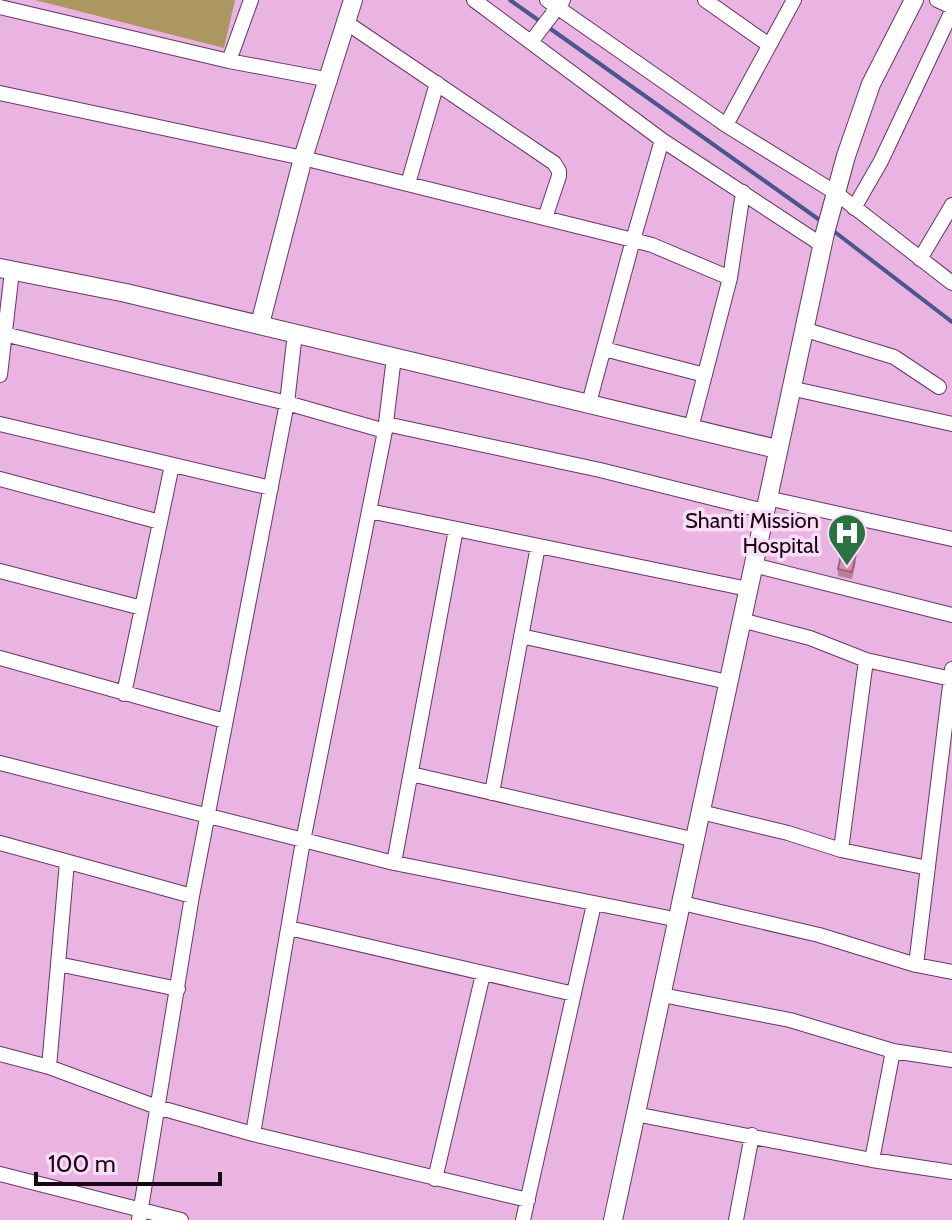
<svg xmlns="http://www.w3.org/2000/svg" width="952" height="1220" viewBox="0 0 952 1220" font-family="Cabin,sans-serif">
<rect width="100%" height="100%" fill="#e9b4e2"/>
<path fill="#ac9760" d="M35 0H235L224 48Z"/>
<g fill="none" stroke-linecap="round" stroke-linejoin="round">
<path stroke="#4c568e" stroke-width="4" d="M510 0 541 22
M548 27 821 221
M831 229 952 322"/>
<g stroke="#653861" stroke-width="16">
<path id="minor" d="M547 0 726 125 836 193 952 283
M705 0 769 45
M937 0 952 7
M0 7 229 61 330 80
M347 23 554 163 559 171V176L545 218
M531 42 563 0
M229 61 251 0
M0 93 303 158 633 240 662 140 474 0
M726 125 794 0
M662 140 822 245
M408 184 437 83
M854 208 881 161 952 11
M920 259 952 205
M730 278 743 192
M803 329 894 357 939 387
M0 333 287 403 385 431
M604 349 705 375
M394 357 385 431 303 841 253 1134 528 1200
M0 375 12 271
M790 388 952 424
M589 403 633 240 652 245 730 278 691 428
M0 424 271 488
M386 424 600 470 764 511
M0 479 160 522
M767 498 952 539
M369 511 748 589
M753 565 952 615
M0 571 142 608
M741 620 810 638 866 660 951 679
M521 636 728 682
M0 658 225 721
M124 694 172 465
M0 763 394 863 679 920
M411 774 696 840
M492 793 538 546
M701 812 788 833 841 850 928 868
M0 843 192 896
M841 850 866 660
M394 863 456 529
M682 903 819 935 916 965 952 972
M289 928 574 994
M58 964 178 989
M916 965 952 669
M662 995 790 1020 893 1051 952 1060
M0 1054 49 1067 157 1107 253 1134
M49 1067 67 862
M635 1114 872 1160 952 1172
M872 1160 893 1051
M0 1174 181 1220
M435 1179 483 974
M139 1220 192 896 287 403 295 333
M523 1220 594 904
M736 1220 752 1135"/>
</g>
<g stroke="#653861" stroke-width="20">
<path id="tertiary" d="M0 268 126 293 777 449
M260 324 303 158 353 0
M613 1220 825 233 846 156 871 84 914 0"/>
</g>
<use href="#minor" stroke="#fff" stroke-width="14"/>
<use href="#tertiary" stroke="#fff" stroke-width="18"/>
</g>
<path fill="#b77f99" d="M856 561 852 579 838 576V569Z"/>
<path fill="#d594b2" stroke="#95687d" stroke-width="2" d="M842 551 856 554 852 572 838 569Z"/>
<defs>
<g id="hospital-pin" transform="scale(2)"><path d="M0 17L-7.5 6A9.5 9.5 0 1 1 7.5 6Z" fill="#2a723f" stroke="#fadef6"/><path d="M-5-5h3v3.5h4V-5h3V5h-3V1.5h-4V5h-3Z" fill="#fff"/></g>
</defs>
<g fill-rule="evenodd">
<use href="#hospital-pin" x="847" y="533"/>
</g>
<g text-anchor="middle" stroke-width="7" stroke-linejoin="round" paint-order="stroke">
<g font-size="22" fill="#180616" stroke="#fadef6" text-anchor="end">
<text x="819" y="528">Shanti Mission<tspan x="819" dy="25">Hospital</tspan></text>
</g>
</g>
<path d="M36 1172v12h184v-12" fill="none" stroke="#180616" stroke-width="4"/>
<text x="48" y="1172" font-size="24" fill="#180616" stroke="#fadef6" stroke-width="6" paint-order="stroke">100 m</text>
</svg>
